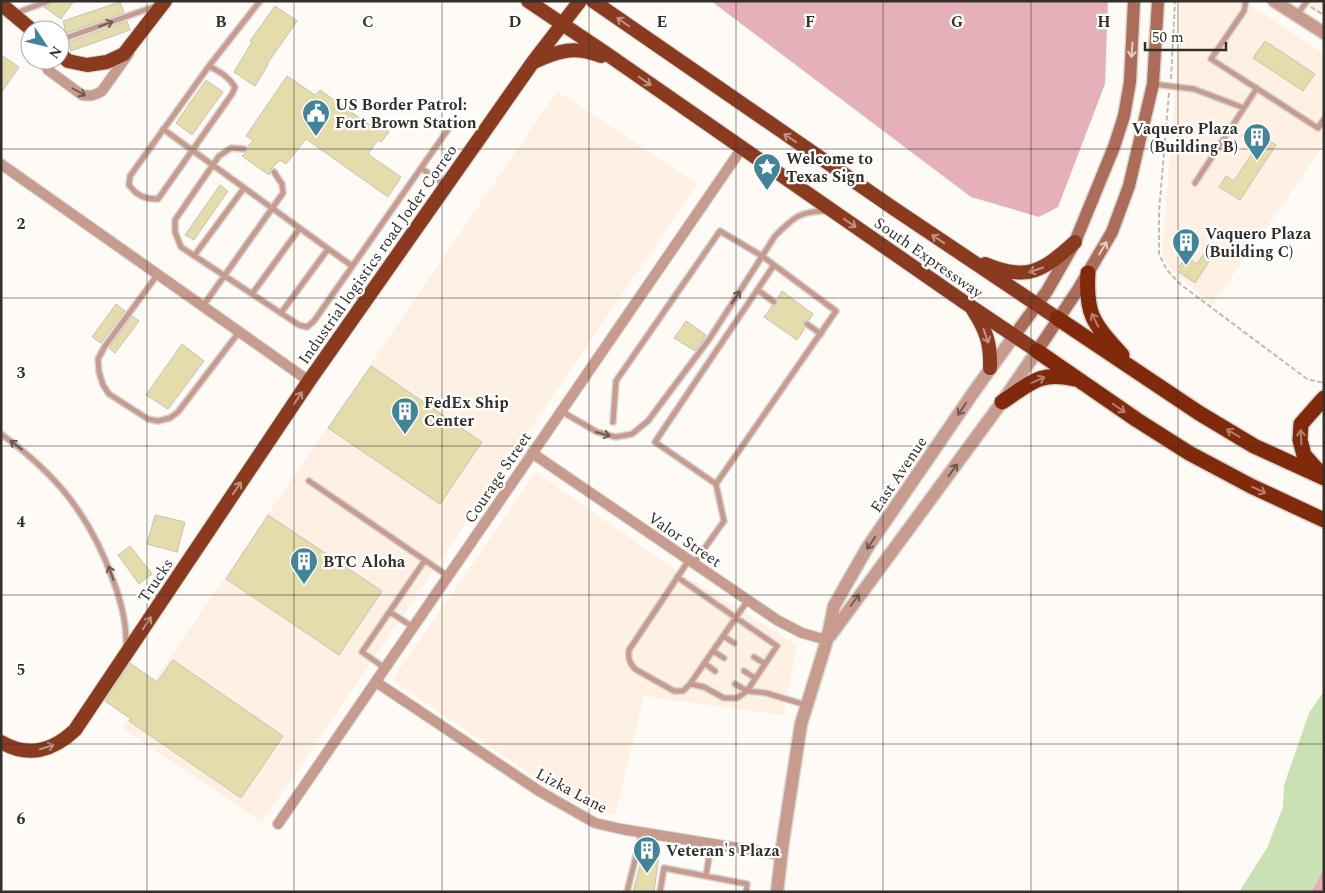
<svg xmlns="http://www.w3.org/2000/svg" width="1325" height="893" viewBox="0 0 1325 893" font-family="Spectral,serif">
<rect width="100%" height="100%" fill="#fefaf6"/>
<path fill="#fef1e4" d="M1180 1H1244L1324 54V145L1212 305 1171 270 1162 253 1179 43Z
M1299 1H1324V17Z
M557 91 697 184 262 822 122 728Z
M536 472 673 568 797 645 783 715 644 696 615 815 570 801 392 680Z"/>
<path fill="#e6b0b9" d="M711 1H1108L1105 84 1058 207 1039 217 971 197Z
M1324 868V892H1311Z"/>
<path fill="#cae1b4" d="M1324 691V868L1311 892H1239L1267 848 1283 807 1284 785 1309 713Z"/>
<path fill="#e4dcab" stroke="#c5c3b6" d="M53 1H74L61 19 44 7 51 5Z
M120 2 124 13 66 33 63 21Z
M275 6 297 21 267 64 268 65 255 86 234 72 252 42 250 41Z
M127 21 130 30 71 51 69 42Z
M1265 41 1315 74 1303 91 1253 58Z
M1 55 19 67 1 93Z
M287 76 315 95 320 90 371 126 374 121 389 132 381 142 378 140 368 154 401 177 388 197 306 139 286 164 280 160 270 170 269 175 242 156 247 152 248 147 253 140 246 136Z
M206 80 223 92 192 135 176 123Z
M1248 127 1276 145 1240 200 1219 187 1226 176 1234 181 1257 146 1242 136Z
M220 185 228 191 194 240 185 235Z
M1207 249 1214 254 1195 283 1179 272 1181 269 1179 267 1186 256 1197 264Z
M782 291 813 314 809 320H806L803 322 805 328 797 340 764 317 772 306H775L778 304 777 299Z
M116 304 125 311 101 343 92 337Z
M132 316 139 321 115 353 109 348Z
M686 321 706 335 695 351 674 338Z
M182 344 204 361 168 409 146 395Z
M371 366 482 442 440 504 328 428Z
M155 515 185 522 177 552 147 544Z
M268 515 382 591 339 655 226 579Z
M130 546 152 574 139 584 118 555Z
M173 660 283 736 241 798 129 721 131 719 105 701 130 663 157 682Z
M643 854 659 856 654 892H633Z"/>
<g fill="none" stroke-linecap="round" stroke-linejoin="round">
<g stroke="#d9d6d2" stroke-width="8">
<path id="service" d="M1246 1 1244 11 1211 59 1318 128 1324 119
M16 13 49 1
M1297 15 1307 1
M60 40 156 6
M209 66C220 72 228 76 235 87L232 94 158 199C145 199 137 196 129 185L130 176 209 66 260 1
M1153 84 1194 89 1244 108
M163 129 352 266
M244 149 231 148 219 156 175 220V232L181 247 299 325 307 327 314 321 449 128
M421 168 446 186
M1195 183 1257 88
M194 256 244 188
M158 274 105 346 98 359 99 372 103 385 109 394 148 419 158 421 170 418 178 412 239 332
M758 290 774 302
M252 294 300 228
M203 306 283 193 282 184 274 172
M281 313 328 249
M807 324 821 334
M561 411 597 432 616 437 632 434 648 421 710 338 775 236C794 217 800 211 827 211
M613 422 616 381 720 231 762 256 836 311 716 484 724 521 694 563
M1 434C56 474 90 515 113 580 121 601 127 624 126 647
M309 481 448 576
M716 484 655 442 774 265
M689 560 629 650C628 658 629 662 635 669L674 691H683L690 684 704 687 724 698H737L747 691 766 693 806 705
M677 577 777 646 747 691 735 684
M390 612 413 627
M723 636 734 643
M713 651 724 658
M754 657 765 664
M704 663 715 671
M385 668 362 652 425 560
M744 671 755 678
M690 684 748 600
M706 876 711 844
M627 892 642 832
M660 892 664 868 747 884 746 892"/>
</g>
<g stroke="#d9d6d2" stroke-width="12">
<path id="minor" d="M44 60 48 70 82 95C90 96 95 96 102 91L129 53
M1 164 309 381
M532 453 777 620 802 633 827 640
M376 682 539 791 595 823 621 829 781 855
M278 824 742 148"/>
</g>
<g stroke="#d9d6d2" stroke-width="15">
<path id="tertiary" d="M1274 1 1324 33
M830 636 1002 402 1037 351
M777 892 783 841 801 724 827 640 834 606 867 548 973 393 1014 336"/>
</g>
<g stroke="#d9d6d2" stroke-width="15">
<path id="secondary" d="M1014 336 1047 291 1075 242 1114 147 1124 116 1130 82 1134 1
M1037 351 1079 288 1112 232 1129 186 1153 84 1158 1"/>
</g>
<g stroke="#d9d6d2" stroke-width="16">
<path id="trunk" d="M528 1 604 52 964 302 1037 351
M593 1 893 208 1057 318
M1 4 32 30
M60 54 68 61 87 65 107 62 124 54 165 1
M534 62C559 50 575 46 601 56
M985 264C1027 282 1043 271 1075 242
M973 310C986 330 991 344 990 368
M1 742C28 758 53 751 75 730L309 381 533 62 580 1"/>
</g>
<g stroke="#d9d6d2" stroke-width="18">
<path id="motorway" d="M1088 273C1085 316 1095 325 1122 355
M1057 318 1199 413 1254 446 1324 478
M1037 351 1137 420 1189 453 1251 486 1324 520
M1002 402C1031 383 1039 371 1075 379
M1321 474 1304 455 1300 440 1301 424 1324 398"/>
</g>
<path stroke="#c0bcb8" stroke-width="2" stroke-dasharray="5 2.5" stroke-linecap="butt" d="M1311 7 1324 15
M1171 79 1175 1
M1169 93 1159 212V254L1167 270 1180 284 1307 379 1324 383"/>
<use href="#service" stroke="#c79c8e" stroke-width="5"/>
<use href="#minor" stroke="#c79c8e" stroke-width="10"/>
<use href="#tertiary" stroke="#c79c8e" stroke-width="12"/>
<use href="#secondary" stroke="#ab6d59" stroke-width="12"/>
<use href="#trunk" stroke="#8a3a1f" stroke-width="14"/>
<use href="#motorway" stroke="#802a0b" stroke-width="15"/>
</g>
<defs><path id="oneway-shaft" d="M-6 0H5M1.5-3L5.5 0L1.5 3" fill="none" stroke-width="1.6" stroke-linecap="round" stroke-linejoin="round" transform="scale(1.25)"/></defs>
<g stroke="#bf9384">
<use href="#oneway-shaft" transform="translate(623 22) rotate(-145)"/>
<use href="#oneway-shaft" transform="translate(645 81) rotate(35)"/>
<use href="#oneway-shaft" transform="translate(790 138) rotate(-146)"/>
<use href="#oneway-shaft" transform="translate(850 223) rotate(35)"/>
<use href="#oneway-shaft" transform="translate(938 239) rotate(-146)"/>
<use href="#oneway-shaft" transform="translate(1036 270) rotate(161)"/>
<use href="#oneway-shaft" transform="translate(986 336) rotate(70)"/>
<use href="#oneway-shaft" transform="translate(298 398) rotate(-56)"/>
<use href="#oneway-shaft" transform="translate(237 488) rotate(-56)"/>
<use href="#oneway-shaft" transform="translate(147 623) rotate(-56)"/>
<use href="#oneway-shaft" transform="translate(47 747) rotate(-17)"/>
</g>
<g stroke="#6e5b53">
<use href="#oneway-shaft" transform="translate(106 24) rotate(-20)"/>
<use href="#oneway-shaft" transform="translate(79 92) rotate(30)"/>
<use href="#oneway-shaft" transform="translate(736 297) rotate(-57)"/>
<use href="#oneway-shaft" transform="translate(962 409) rotate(124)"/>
<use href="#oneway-shaft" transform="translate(603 434) rotate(16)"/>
<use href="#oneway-shaft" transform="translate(16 445) rotate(-143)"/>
<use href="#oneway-shaft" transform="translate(953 470) rotate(-54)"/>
<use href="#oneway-shaft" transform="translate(871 543) rotate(124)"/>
<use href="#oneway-shaft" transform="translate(111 573) rotate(-110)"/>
<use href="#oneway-shaft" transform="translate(855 600) rotate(-53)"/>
</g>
<g stroke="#e2ccc5">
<use href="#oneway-shaft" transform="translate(1132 50) rotate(94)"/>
<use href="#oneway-shaft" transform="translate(1103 248) rotate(-59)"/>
</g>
<g stroke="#b37f6d">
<use href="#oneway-shaft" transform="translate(1095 320) rotate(-117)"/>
<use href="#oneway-shaft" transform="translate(1038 380) rotate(-24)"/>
<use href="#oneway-shaft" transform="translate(1119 408) rotate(35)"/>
<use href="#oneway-shaft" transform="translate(1233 433) rotate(-149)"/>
<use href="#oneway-shaft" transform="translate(1301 437) rotate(-93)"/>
<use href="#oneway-shaft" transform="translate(1259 490) rotate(25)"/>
</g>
<path fill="none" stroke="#33302c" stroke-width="1" stroke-opacity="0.55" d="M147 1V892M294 1V892M442 1V892M589 1V892M736 1V892M883 1V892M1031 1V892M1178 1V892M1 149H1324M1 298H1324M1 446H1324M1 595H1324M1 744H1324"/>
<defs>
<g id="civic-pin" transform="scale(1.4375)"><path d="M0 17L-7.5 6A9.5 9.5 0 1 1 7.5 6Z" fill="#448498" stroke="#fff"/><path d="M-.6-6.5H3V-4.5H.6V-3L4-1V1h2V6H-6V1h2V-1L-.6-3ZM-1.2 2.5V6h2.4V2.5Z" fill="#fff"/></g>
<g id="building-pin" transform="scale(1.4375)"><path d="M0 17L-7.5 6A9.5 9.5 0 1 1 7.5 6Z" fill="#448498" stroke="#fff"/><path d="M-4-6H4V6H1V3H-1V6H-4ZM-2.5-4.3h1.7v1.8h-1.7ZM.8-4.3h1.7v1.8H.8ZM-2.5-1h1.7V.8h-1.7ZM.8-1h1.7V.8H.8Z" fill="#fff"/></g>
<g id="sight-pin" transform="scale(1.4375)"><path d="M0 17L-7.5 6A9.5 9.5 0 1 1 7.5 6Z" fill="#448498" stroke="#fff"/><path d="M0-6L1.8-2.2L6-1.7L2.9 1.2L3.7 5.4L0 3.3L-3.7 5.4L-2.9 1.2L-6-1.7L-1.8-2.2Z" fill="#fff"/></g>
</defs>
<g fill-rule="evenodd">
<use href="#civic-pin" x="316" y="113"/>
<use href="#building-pin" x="1257" y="137"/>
<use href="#sight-pin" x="767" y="167"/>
<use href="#building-pin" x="1186" y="242"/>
<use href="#building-pin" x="405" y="411"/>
<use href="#building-pin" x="304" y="561"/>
<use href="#building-pin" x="647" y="850"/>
</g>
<g text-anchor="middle" stroke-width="4.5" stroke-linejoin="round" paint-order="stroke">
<g font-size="16" font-weight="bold" fill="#33302c" stroke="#fff" text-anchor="start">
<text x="335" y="110">US Border Patrol:<tspan x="335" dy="18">Fort Brown Station</tspan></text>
<text x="1238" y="134" text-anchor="end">Vaquero Plaza<tspan x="1238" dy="18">(Building B)</tspan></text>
<text x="786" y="164">Welcome to<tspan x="786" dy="18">Texas Sign</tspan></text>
<text x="1205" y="239">Vaquero Plaza<tspan x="1205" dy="18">(Building C)</tspan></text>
<text x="424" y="408">FedEx Ship<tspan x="424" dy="18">Center</tspan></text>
<text x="323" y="567">BTC Aloha</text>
<text x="666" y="856">Veteran's Plaza</text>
</g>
<g font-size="16" fill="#33302c" stroke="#fff">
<text transform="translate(377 254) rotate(-55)" y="6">Industrial logistics road Joder Correo</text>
<text transform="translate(929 257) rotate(35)" y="6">South Expressway</text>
<text transform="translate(898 474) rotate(-56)" y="6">East Avenue</text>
<text transform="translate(497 477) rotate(-56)" y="6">Courage Street</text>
<text transform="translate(685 539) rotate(34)" y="6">Valor Street</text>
<text transform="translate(155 580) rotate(-56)" y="6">Trucks</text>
<text transform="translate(572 790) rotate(28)" y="6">Lizka Lane</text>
</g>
</g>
<g font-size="16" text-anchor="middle" font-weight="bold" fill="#33302c" stroke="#fff" stroke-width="4.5" stroke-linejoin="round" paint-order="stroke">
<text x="221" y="27">B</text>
<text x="368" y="27">C</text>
<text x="515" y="27">D</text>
<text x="662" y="27">E</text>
<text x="810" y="27">F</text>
<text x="957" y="27">G</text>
<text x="1104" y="27">H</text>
<text x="21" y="229">2</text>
<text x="21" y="378">3</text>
<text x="21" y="527">4</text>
<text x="21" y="675">5</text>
<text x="21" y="824">6</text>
</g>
<rect width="1325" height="893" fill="none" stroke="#33302c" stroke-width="5"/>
<g transform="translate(45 45) rotate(125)"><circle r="24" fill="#ffffff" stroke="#adacab"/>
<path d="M0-4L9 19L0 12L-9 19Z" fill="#448498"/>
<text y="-8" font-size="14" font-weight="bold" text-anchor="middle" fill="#33302c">N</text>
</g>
<path d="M1145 42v8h81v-8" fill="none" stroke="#33302c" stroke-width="2.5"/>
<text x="1152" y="42" font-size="15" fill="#33302c" stroke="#ffffff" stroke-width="4" paint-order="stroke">50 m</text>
</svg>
